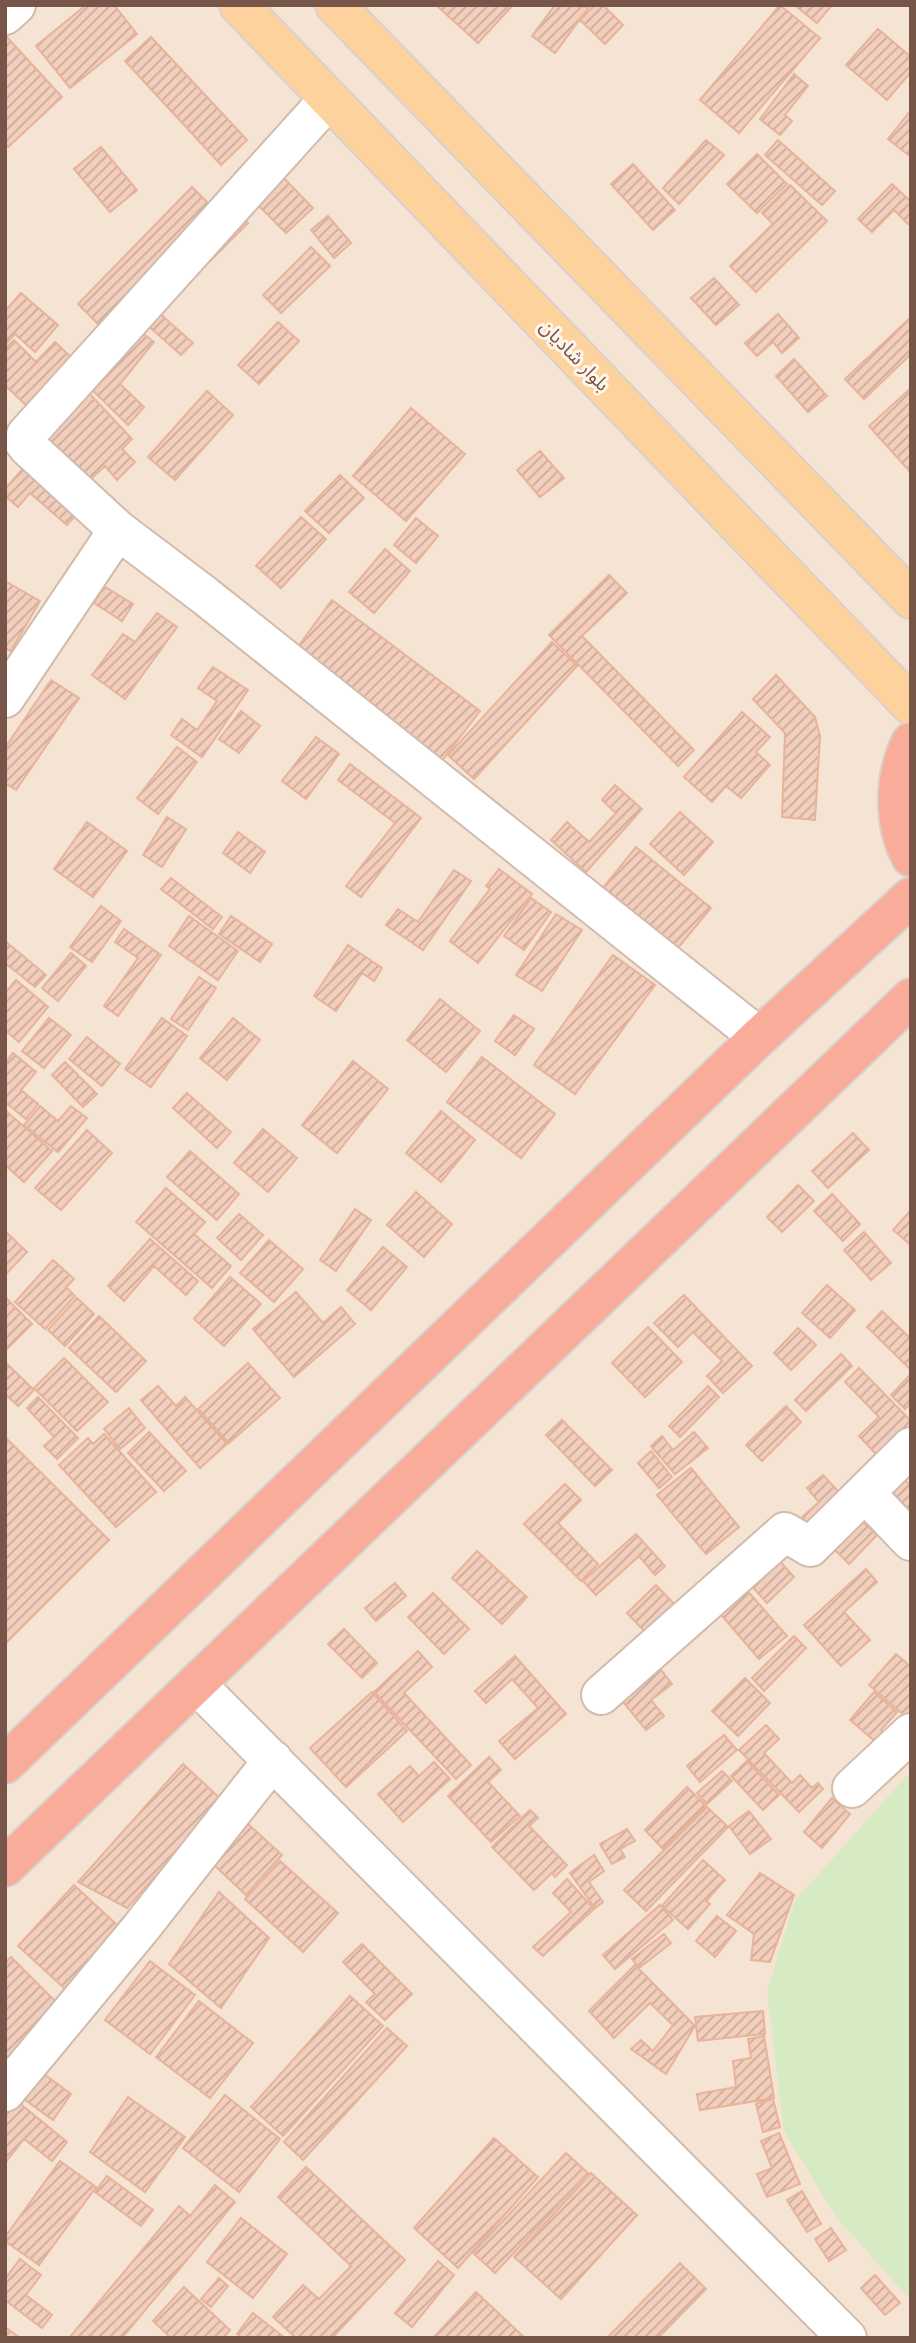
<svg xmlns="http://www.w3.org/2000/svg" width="916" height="2343" viewBox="0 0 916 2343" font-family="Mulish,'Noto Sans Arabic',sans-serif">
<defs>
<pattern id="building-hatch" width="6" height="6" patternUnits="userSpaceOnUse" patternTransform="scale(1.75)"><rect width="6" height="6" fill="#f3cebc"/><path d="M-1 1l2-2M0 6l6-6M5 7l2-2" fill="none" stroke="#caaa9b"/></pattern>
</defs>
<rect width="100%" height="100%" fill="#fdf2e5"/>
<path fill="#f5e3d3" d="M5 5H911V2338H5Z"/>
<path fill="#d6ebc3" d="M911 1771V2300L836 2217 784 2131 767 1991 795 1901Z"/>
<path fill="url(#building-hatch)" stroke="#e7b39b" stroke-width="2" d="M86 5H114L137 34 70 88 36 46Z
M436 5H513L478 43Z
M555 5 589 7 555 53 532 36Z
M595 5H603L623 25 605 44 580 20Z
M780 5 820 38 739 133 700 100Z
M798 5H832L817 23 797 7Z
M878 29 911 57V72L887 100 846 65Z
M5 35 62 97 8 147 5 144Z
M151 37 247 140 221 165 125 61Z
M794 74 808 86 785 115 792 121 780 135 760 119Z
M911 110V157L888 139Z
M706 140 724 155 679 204 663 188Z
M778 140 835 191 822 205 765 155Z
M101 147 137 190 110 212 74 169Z
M757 154 787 184 757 213 727 184Z
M633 164 675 210 653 230 611 184Z
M274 168 313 208 286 233 247 194Z
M892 184 911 202V222L908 224 894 210 872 232 858 219Z
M790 185 827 221 756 292 730 266 773 224 762 213Z
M192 187 220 215 106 332 78 304Z
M237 212 248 223 207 264 196 253Z
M328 216 351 243 334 258 311 230Z
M311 247 330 266 281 313 263 295Z
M714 278 739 305 716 325 691 298Z
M21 293 58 325 35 352 15 334 5 345V311Z
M158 312 193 343 181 355 147 325Z
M778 314 799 338 782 353 773 342 757 356 745 343Z
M911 317V354L864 399 845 379Z
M278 322 299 341 259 384 238 365Z
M133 326 154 342 120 384 144 407 128 425 86 384Z
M14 340 36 362 55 342 76 362 30 409 5 385V349Z
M794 359 827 396 808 412 776 376Z
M911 388V473L869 426Z
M87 391 132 439 122 449 135 462 117 480 105 466 85 484 39 436Z
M207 391 233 415 175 480 148 457Z
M411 408 465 454 406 521 353 476Z
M540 451 564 478 540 497 517 470Z
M27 464 80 510 67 525 30 493 18 507 5 496V489Z
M340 475 364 498 329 533 305 511Z
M301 517 326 539 281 588 256 566Z
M416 518 438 536 416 563 394 545Z
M385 549 410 571 374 613 349 592Z
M609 575 627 593 582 636 694 750 678 766 549 635Z
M5 581 40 601 11 651 5 648Z
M104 586 133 604 122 621 94 603Z
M332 600 480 711 441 762 295 651Z
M157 613 177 627 125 699 92 675 123 634 135 642Z
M552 642 577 666 474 779 448 755Z
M213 667 248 690 202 757 171 735 182 719 197 730 217 701 198 688Z
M776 675 815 717 820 736 815 820 782 817 785 733 753 699Z
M51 680 79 698 16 790 5 783V748Z
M241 711 260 726 239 753 219 739Z
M742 712 770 737 756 752 770 765 741 798 726 786 712 802 684 777Z
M316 737 339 754 306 799 282 781Z
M177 747 197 762 158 814 137 798Z
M350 764 421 818 361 897 346 886 395 823 338 780Z
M615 785 642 809 586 872 551 840 567 822 589 842 616 813 602 800Z
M680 812 713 842 684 875 650 844Z
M167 817 186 829 162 867 143 855Z
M87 822 127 851 93 897 54 869Z
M238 832 265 852 250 873 223 853Z
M636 847 711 908 668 960 594 899Z
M499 869 532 894 478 963 450 941 490 889 486 886Z
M454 870 471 881 423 950 386 925 398 909 418 922Z
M171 878 222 917 213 929 161 889Z
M531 898 551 912 524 950 504 936Z
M101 906 121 921 92 962 70 947Z
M556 914 582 930 542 991 516 975Z
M189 916 238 951 218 980 169 946Z
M231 916 272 944 260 962 219 934Z
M124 929 161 955 118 1016 104 1006 138 958 115 942Z
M5 941 46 975 35 987 5 963Z
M348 945 382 968 374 981 362 973 336 1011 314 996Z
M71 953 86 966 58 1001 42 988Z
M613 955 655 985 575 1094 534 1065Z
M199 977 216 988 188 1030 171 1019Z
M16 980 48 1007 19 1042 5 1030V993Z
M440 999 480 1031 446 1072 407 1040Z
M514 1015 534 1029 515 1055 495 1041Z
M49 1018 71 1035 44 1068 22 1051Z
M162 1018 187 1036 151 1087 125 1069Z
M233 1018 260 1040 227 1080 200 1058Z
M87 1037 120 1064 102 1086 69 1059Z
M13 1053 36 1072 21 1090 38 1104 26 1119 5 1102V1063Z
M482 1057 555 1114 521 1158 447 1102Z
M353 1061 388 1089 337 1153 302 1125Z
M65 1062 97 1094 83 1107 52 1075Z
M187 1093 231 1132 217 1148 173 1108Z
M40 1106 58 1121 71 1106 87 1118 58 1152 24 1125Z
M5 1110 52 1151 24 1182 5 1165Z
M441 1111 475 1140 441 1182 406 1153Z
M263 1129 297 1158 268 1192 234 1163Z
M87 1130 112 1153 61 1210 35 1188Z
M853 1133 869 1150 828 1188 812 1171Z
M190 1151 239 1194 217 1220 167 1177Z
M798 1185 814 1201 782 1232 767 1217Z
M166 1188 205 1222 194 1234 231 1266 212 1288 136 1222Z
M416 1192 452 1224 424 1257 387 1225Z
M832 1194 860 1224 843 1241 814 1211Z
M355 1209 371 1220 336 1271 320 1260Z
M911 1210V1245L893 1230Z
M239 1214 263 1235 241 1260 217 1238Z
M5 1231 27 1252 5 1275Z
M864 1232 891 1263 871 1280 844 1250Z
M150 1239 198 1281 186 1295 154 1266 124 1301 108 1286Z
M269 1240 303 1269 274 1302 240 1273Z
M383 1247 407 1267 371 1310 347 1290Z
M53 1260 74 1279 66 1287 75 1296 45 1329 15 1302Z
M230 1277 261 1304 224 1346 194 1319Z
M827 1285 855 1310 830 1338 802 1313Z
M296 1292 323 1323 341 1307 355 1324 294 1377 253 1329Z
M684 1295 752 1366 723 1393 707 1376 722 1361 693 1332 678 1347 654 1323Z
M5 1297 32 1324 6 1350 5 1349Z
M77 1298 94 1314 65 1346 48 1330Z
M882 1311 911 1339V1370L867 1327Z
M99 1316 146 1361 116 1392 69 1348Z
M648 1327 682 1362 645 1397 612 1363Z
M798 1328 816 1345 791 1370 774 1353Z
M841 1354 852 1366 806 1411 795 1400Z
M64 1358 108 1402 77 1431 34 1388Z
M5 1362 34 1390 18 1406 5 1394Z
M248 1363 280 1398 229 1443 198 1409Z
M859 1368 911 1421V1439L885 1464 859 1436 879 1417 845 1382Z
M911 1374V1403L905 1409 891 1395Z
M158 1386 176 1406 185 1397 227 1444 200 1468 141 1400Z
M708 1386 719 1397 680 1437 669 1426Z
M38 1397 78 1438 57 1459 44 1446 54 1437 27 1408Z
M786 1406 801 1422 762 1461 746 1445Z
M129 1408 145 1428 120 1449 104 1429Z
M562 1420 612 1470 595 1486 546 1435Z
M149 1432 186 1471 164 1491 128 1453Z
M694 1432 708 1448 675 1474 651 1446 662 1436 673 1450Z
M104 1434 156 1492 116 1527 59 1465 88 1438 93 1444Z
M5 1437 109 1540 5 1644Z
M651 1451 672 1477 659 1488 638 1463Z
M691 1468 739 1527 706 1554 657 1495Z
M823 1475 846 1500 813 1530 802 1517 819 1502 807 1488Z
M903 1478 911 1486V1516L888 1493Z
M565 1484 581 1500 558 1523 598 1564 581 1581 524 1524Z
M862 1521 877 1535 849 1564 834 1549Z
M636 1534 665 1566 655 1575 639 1556 596 1595 583 1581Z
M477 1551 527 1597 502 1624 452 1578Z
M776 1557 794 1577 767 1603 749 1583Z
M866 1569 877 1582 844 1612 870 1640 841 1666 804 1625Z
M395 1583 406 1596 376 1621 365 1608Z
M656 1585 678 1608 648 1635 627 1613Z
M744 1587 787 1636 759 1659 717 1610Z
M433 1593 469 1629 444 1654 408 1617Z
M344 1629 377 1663 362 1678 328 1644Z
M794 1636 806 1648 764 1691 752 1678Z
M418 1651 432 1667 404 1693 471 1765 456 1779 374 1692Z
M896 1654 911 1667V1721L869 1685Z
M515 1656 566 1714 515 1759 499 1741 538 1708 512 1679 486 1703 475 1691Z
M658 1666 672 1684 651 1700 664 1716 646 1730 619 1697Z
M745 1678 770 1703 738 1736 712 1711Z
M372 1692 407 1731 346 1787 310 1748Z
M874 1692 897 1712 881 1730 892 1739 884 1749 850 1720Z
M766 1725 779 1739 764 1753 792 1783 800 1775 812 1788 818 1783 823 1789 799 1812 739 1750Z
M724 1735 737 1750 700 1782 687 1766Z
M489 1757 501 1770 488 1782 520 1816 491 1842 448 1796Z
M747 1761 779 1795 763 1810 731 1776Z
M434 1762 450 1779 403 1822 378 1794 410 1766 419 1776Z
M183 1764 223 1801 127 1908 78 1882Z
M722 1771 732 1781 707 1804 697 1793Z
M687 1787 706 1806 663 1849 645 1830Z
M832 1798 850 1814 822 1848 804 1832Z
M707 1807 728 1827 646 1911 624 1890Z
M530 1810 538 1818 529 1826 567 1865 555 1877 552 1873 534 1890 492 1847Z
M749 1811 771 1839 750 1854 729 1826Z
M248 1824 282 1855 246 1895 212 1863Z
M627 1829 635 1841 620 1849 625 1857 612 1864 600 1844Z
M594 1855 604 1871 589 1882 603 1902 595 1908 570 1873Z
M703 1860 725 1880 706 1901 710 1904 688 1929 662 1906Z
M280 1861 338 1913 303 1952 245 1899Z
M760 1873 794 1895 770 1962 751 1960 754 1934 727 1915Z
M567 1879 594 1909 543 1956 533 1947 571 1912 553 1893Z
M74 1885 127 1934 74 1997 18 1946Z
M219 1892 269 1938 221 2008 169 1964Z
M660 1905 673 1920 615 1969 603 1955Z
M717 1916 736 1931 715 1957 696 1941Z
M664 1934 671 1943 639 1968 632 1959Z
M362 1944 412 1994 385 2020 366 2002 375 1994 343 1962Z
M11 1957 62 2008 5 2066V1963Z
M150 1961 195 1995 150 2054 105 2020Z
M635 1965 695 2026 666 2074 631 2049 641 2040 653 2051 673 2025 650 2003 614 2038 589 2011Z
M350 1996 383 2026 283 2136 251 2107Z
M199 2001 253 2043 210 2098 156 2057Z
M763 2011 765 2034 698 2041 695 2017Z
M387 2028 407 2046 303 2160 284 2142Z
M764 2036 774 2098 700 2110 697 2094 736 2087 733 2061 751 2058 748 2039Z
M40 2071 71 2094 53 2120 21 2097Z
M225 2095 280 2139 239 2192 183 2148Z
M12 2097 67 2142 52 2161 24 2139 5 2163V2105Z
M128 2097 185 2137 145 2192 90 2152Z
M773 2099 780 2127 763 2132 756 2104Z
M779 2133 800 2184 767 2197 757 2174 772 2168 761 2141Z
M494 2138 538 2177 458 2268 414 2228Z
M566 2153 588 2173 495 2273 473 2253Z
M60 2161 96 2187 39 2265 5 2241V2237Z
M306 2167 405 2260 332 2338H296L273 2317 303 2285 319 2299 351 2266 278 2197Z
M591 2173 637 2215 561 2299 514 2257Z
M107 2176 153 2210 141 2226 95 2192Z
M215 2185 235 2202 122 2338H69L179 2206 190 2216Z
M802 2191 821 2224 807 2232 787 2200Z
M241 2218 287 2254 253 2298 207 2262Z
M831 2228 846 2250 829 2261 815 2239Z
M20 2259 41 2275 26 2295 52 2315 42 2328 5 2300V2279Z
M438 2261 454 2275 412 2327 395 2313Z
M680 2263 706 2289 658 2338H607Z
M875 2275 900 2303 885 2315 861 2288Z
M219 2278 228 2286 211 2307 201 2299Z
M184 2287 230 2330 223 2338H171L153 2321Z
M476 2292 525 2338H433Z
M253 2313 285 2338H242L237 2334Z
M5 2327 20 2338H5Z"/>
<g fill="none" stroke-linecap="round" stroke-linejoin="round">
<g stroke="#d1bbad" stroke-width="42">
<path id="minor" d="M5 15 16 5
M118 530 29 448 24 442 26 435 329 99
M5 698 118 530 204 595 759 1037
M865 1493 911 1541
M197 1685 847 2338
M601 1695 785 1532 810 1547 911 1447
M852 1788 911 1733
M5 2092 140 1929 273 1760"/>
</g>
<g stroke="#d9d0cc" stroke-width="42">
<path id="major" d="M239 5 911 705
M335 5 911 599"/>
</g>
<g stroke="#d9d0cc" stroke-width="42">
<path id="highway" d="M911 742C894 776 893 823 911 857
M5 1764 759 1037 911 897
M5 1867 911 998"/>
</g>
<use href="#minor" stroke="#fff" stroke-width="38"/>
<use href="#major" stroke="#fed29c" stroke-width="38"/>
<use href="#highway" stroke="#f9ac9a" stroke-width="38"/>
</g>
<g text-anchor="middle" stroke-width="6" stroke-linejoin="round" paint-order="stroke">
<g font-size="19" fill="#775649" stroke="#fff6ec">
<text transform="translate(575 355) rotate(46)" y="7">بلوار شادیان</text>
</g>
</g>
<rect width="916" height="2343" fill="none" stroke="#775649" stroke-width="14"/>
</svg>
